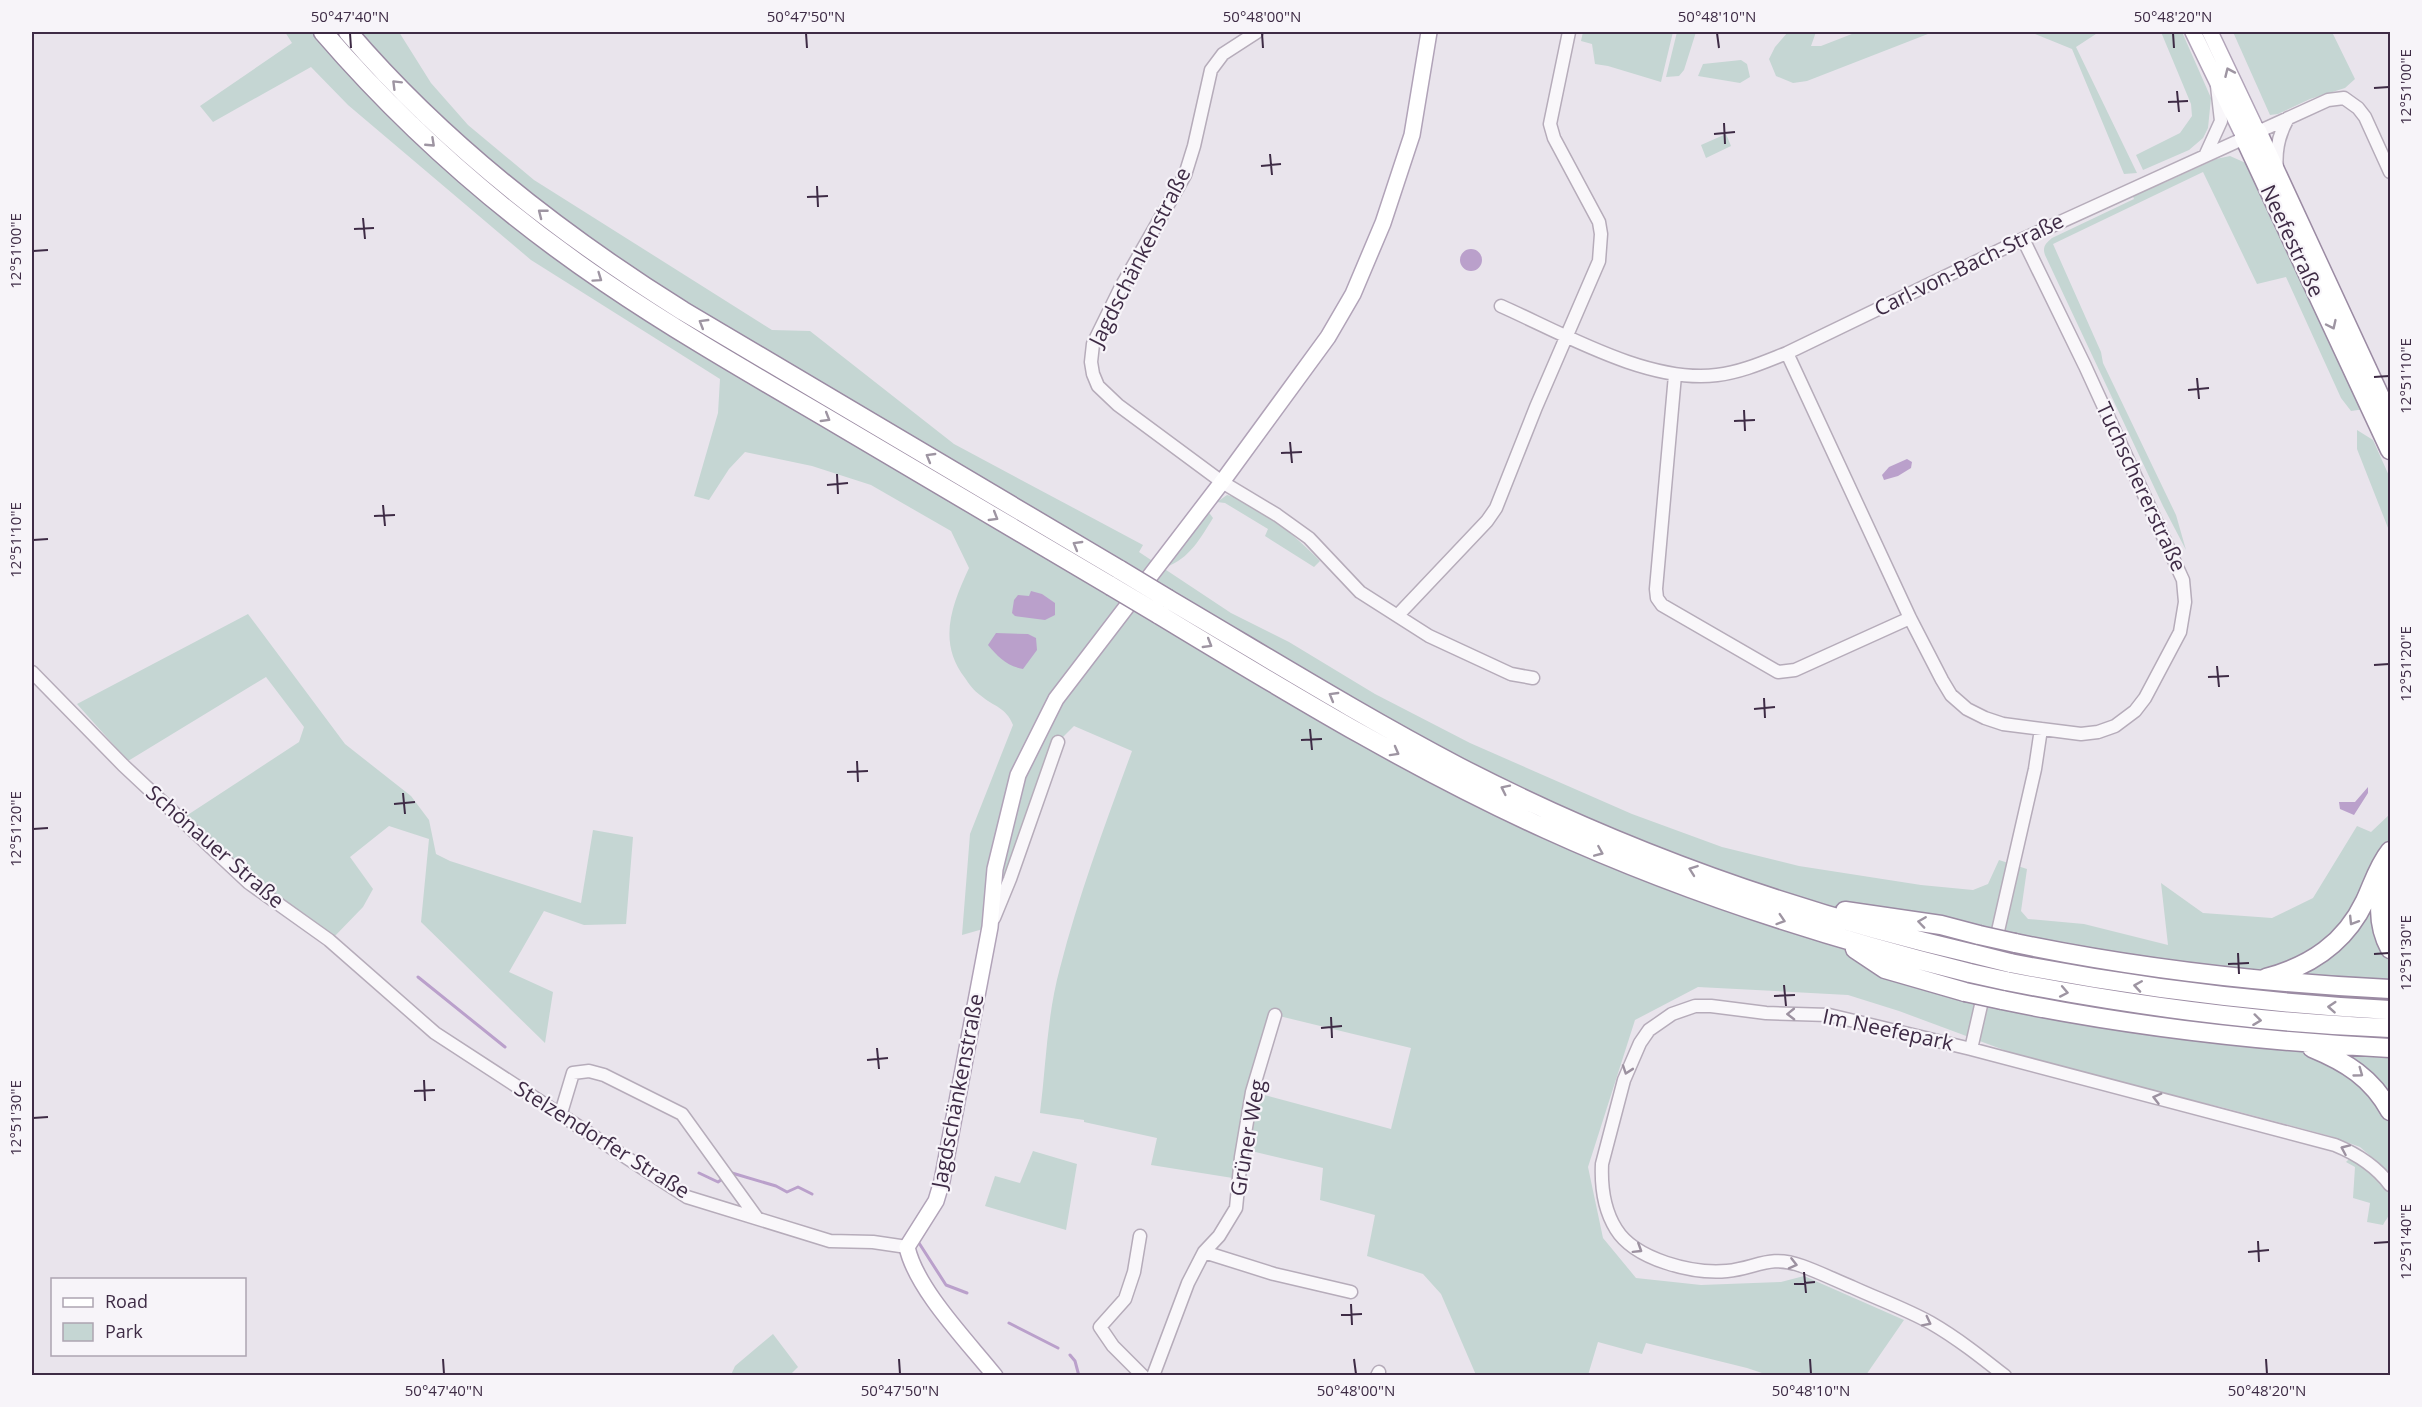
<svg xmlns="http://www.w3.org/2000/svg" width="2422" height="1407" viewBox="0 0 2422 1407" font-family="'Open Sans',sans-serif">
<rect width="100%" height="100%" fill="#e9e4ec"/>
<path fill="#c5d6d3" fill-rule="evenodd" d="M285 32H399L431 83 468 125 534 180 772 330 810 331 954 444 1143 545 1139 552 1231 613 1289 642 1375 694 1470 743 1632 814 1722 847 1799 866 1921 885 1973 890 1988 884 1999 860 2027 869 2021 911 2028 919 2084 924 2168 945 2161 883 2203 913 2272 918 2313 898 2357 826 2371 832 2390 814V1173L2360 1147 2330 1136 2221 1107 2100 1079 2012 1053 1899 1011 1848 995 1698 987 1635 1020 1588 1167 1603 1238 1636 1278 1701 1285 1781 1282 1804 1276 1904 1320 1866 1375H1768L1747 1368 1646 1343 1642 1354 1598 1342 1588 1375H1476L1441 1294 1423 1274 1367 1256 1375 1215 1320 1200 1323 1168 1243 1149 1239 1179 1151 1165 1157 1138 1084 1122V1120L1040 1113C1046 1065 1047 1015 1060 968 1079 894 1106 822 1132 751L1074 726 1058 742 990 927 962 935 970 834 1013 725C1006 707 994 707 980 695 974 691 969 684 965 678 937 642 952 605 969 568L951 531 871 485 812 466 745 452 729 469 709 500 694 496 718 413 720 379 531 260 348 105 311 67 213 122 200 106 292 43ZM1275 1015 1411 1048 1391 1129 1253 1092Z
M1583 32H1673L1661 82 1608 66 1595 64 1592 44 1581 41Z
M1677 32H1696L1684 70 1679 76 1666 77Z
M1788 32H1816L1811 46H1821L1857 32H1933L1807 81 1793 83 1776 76 1769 59 1775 47Z
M2030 32H2099L2076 47 2137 173 2124 174 2072 49Z
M2161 32H2182L2211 98 2208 128 2203 138 2189 150 2143 170 2136 155 2180 133 2192 116 2191 104Z
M2233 32H2332L2355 79 2345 88 2310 99 2278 114 2270 115Z
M1741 60 1747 64 1750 77 1740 83 1698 76 1703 64Z
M1726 134 1731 146 1706 158 1701 145Z
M2230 156 2248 164 2365 409 2351 411 2341 398 2286 277 2257 284 2203 172 2053 244 2101 352 2103 363 2176 515 2186 550 2163 506 2045 255C2042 247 2046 243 2052 238L2134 199 2132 194 2166 182 2216 159Z
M2357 430 2373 440 2390 478V533L2357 449Z
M1227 495C1256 501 1300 540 1320 561L1314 567 1265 536 1268 529 1225 503 1217 502Z
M1207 510 1213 518C1200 539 1190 558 1166 567Z
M248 614 345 744 411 796 429 820 436 854 450 861 581 903 593 830 633 837 626 924 584 925 544 911 509 972 553 992 545 1043 421 922 429 839 389 826 350 857 373 889 363 907 333 938 256 878 186 816 299 742 304 727 266 677 128 761 77 704Z
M1033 1151 1077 1164 1066 1230 985 1206 995 1176 1020 1183Z
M2350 1158C2367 1168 2399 1188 2390 1213 2389 1216 2385 1221 2383 1225L2367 1222 2370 1203 2353 1198 2355 1167 2346 1162Z
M773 1334 798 1367 790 1375H731L735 1366Z"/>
<path fill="#baa0cb" d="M1460 260a11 11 0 1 1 22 0a11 11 0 1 1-22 0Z
M1907 459 1912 462 1911 468 1898 476 1884 480 1882 475 1889 467Z
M1031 591 1042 594 1055 603V615L1045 620 1015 616 1012 613 1014 600 1018 595 1029 596Z
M996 633 1028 634 1036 638 1037 650 1023 669C1007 666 998 657 988 645Z
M2368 787V793L2354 815 2340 809 2339 802H2355Z"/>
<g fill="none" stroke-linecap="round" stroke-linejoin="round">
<path stroke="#baa0cb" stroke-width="3" d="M418 977 505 1047
M699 1173 718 1182 724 1178
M729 1174 732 1173 776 1186 787 1192 798 1187 812 1194
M919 1243 946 1285 967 1293
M1009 1323 1058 1348
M1070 1355 1075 1361 1079 1376"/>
<g stroke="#b6acba" stroke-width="15">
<path id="minor" d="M1257 32 1223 54 1211 70 1194 146 1185 175 1121 287 1093 344 1091 362 1093 374 1098 386 1118 405 1222 482 1277 515 1309 538 1360 592 1429 636 1511 674 1533 678
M2205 156 2221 121 2217 86
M2277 169C2275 151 2279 134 2288 118
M1501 306C1562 333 1649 384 1717 375 1742 372 1764 362 1787 353L2023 239 2328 100 2344 98 2358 108 2365 117 2390 172
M1787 353 1910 618 1942 680 1951 695 1967 709 1985 718 2003 724 2081 734 2098 732 2115 726 2135 711 2145 698 2180 632 2185 602 2183 580 2085 366 2023 239
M1675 375 1656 589 1657 598 1662 605 1778 672 1795 670 1910 618
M1398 615 1487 521 1496 508 1536 407 1599 261 1601 234 1599 222 1554 138 1550 124 1569 32
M32 672 123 765 249 883 329 940 435 1033 687 1197 830 1241 873 1242 907 1247
M994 918 1010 879 1058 742
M1971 1049 2035 769 2041 729
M561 1113 573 1073 589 1071 604 1075 682 1114 757 1218
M1140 1236 1134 1272 1125 1299 1100 1327 1113 1346 1143 1376
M1204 1252 1274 1274 1351 1292
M1153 1376 1188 1283 1204 1252 1219 1236 1236 1208 1241 1157 1252 1092 1275 1015
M1377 1376 1379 1372
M2005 1376C1981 1357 1957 1338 1931 1323 1906 1309 1878 1299 1852 1287 1835 1280 1819 1272 1802 1266 1769 1254 1757 1268 1727 1271 1693 1274 1635 1260 1616 1229 1604 1210 1601 1186 1602 1164L1624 1080 1640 1043 1649 1030 1672 1014 1695 1006H1711L1766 1013 1829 1015 1971 1049 2335 1145C2357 1154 2376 1166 2390 1185"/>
</g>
<g stroke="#b1a3b8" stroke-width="18">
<path id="major" d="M2193 32 2244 137
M2210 32 2257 131
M995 1376C968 1342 916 1289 907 1247L936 1201 942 1181 990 927 995 869 1018 775 1056 699 1222 482 1328 337 1353 294 1383 223 1412 135 1429 32"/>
</g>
<g stroke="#9b8ba3" stroke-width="21">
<path id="highway" d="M323 32C405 127 501 212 606 283 678 332 755 376 830 420 924 475 1017 531 1111 586
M348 32C442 142 560 234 683 311L1120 570
M2257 131 2390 418
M2244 137 2390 450
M1168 599C1265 656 1360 715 1459 767 1622 851 1796 913 1974 954
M1158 614C1284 690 1411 768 1546 829 1682 891 1824 937 1970 973
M2389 873C2377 897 2377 925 2390 949
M1845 911 1941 925 1979 935
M2015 943C2140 969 2264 983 2390 989
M1855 949 1885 969 1965 992
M2010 963C2138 988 2260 1003 2390 1010
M2266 978C2311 966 2345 943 2365 901 2373 884 2378 866 2390 851
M2006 981C2134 1006 2261 1023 2390 1028
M2002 1000C2133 1027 2256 1041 2390 1048
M2312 1048C2346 1062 2372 1078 2390 1111"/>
</g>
<use href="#minor" stroke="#f9f7fa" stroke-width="12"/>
<use href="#major" stroke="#fff" stroke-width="15"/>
<use href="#highway" stroke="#fff" stroke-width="18"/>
<g stroke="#9b8ba3" stroke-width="21" stroke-linecap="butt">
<path id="highway-bridge" d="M1120 570 1168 599
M1111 586 1158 614
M1979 935 2015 943
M1974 954 2010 963
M1970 973 2006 981
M1965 992 2002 1000"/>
</g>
<use href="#highway-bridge" stroke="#fff" stroke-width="18"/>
</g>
<defs><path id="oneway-chevron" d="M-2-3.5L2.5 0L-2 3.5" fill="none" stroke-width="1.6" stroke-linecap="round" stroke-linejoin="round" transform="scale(1.5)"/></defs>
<g stroke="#9e95a2">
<use href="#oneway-chevron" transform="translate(2229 72) rotate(-114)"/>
<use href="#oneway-chevron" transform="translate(396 84) rotate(-135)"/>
<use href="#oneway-chevron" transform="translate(431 143) rotate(43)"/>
<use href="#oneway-chevron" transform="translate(542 213) rotate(-142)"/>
<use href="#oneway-chevron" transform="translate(598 278) rotate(35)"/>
<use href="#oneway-chevron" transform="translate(703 323) rotate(-149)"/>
<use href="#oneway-chevron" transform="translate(2332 325) rotate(65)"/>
<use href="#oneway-chevron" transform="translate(826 418) rotate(31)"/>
<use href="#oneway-chevron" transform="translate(930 457) rotate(-150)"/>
<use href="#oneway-chevron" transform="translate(994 517) rotate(31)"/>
<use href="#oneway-chevron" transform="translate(1077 545) rotate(-150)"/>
<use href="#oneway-chevron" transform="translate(1208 644) rotate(31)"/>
<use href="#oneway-chevron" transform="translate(1333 696) rotate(-150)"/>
<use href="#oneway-chevron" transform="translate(1395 752) rotate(29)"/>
<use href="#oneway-chevron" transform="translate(1505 789) rotate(-154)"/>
<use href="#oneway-chevron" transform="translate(1599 852) rotate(23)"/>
<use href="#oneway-chevron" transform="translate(1693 870) rotate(-160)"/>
<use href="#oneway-chevron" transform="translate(1781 920) rotate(18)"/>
<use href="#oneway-chevron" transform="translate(2353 921) rotate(122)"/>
<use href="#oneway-chevron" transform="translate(1922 922) rotate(-172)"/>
<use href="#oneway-chevron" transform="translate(2138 986) rotate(-171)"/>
<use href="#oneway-chevron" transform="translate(2064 992) rotate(11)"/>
<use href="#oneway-chevron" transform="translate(2332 1007) rotate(-176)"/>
<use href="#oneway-chevron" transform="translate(2257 1020) rotate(7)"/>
<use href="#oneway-chevron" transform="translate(2359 1073) rotate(36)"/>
</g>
<g stroke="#9c91a0">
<use href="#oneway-chevron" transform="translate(1791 1014) rotate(179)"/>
<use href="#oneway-chevron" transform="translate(1627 1070) rotate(109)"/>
<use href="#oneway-chevron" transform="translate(2157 1098) rotate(-165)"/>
<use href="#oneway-chevron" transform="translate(2345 1149) rotate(-156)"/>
<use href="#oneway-chevron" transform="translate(1638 1249) rotate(32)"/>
<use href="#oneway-chevron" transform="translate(1793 1264) rotate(14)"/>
<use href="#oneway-chevron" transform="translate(1927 1322) rotate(27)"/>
</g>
<path fill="none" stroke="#3e2b45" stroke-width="2" d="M350 33 351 48M806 33 807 48M1262 33 1263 48M1717 33 1719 48M2173 33 2174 48M2374 88 2389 87M2177 91 2179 112M2168 102 2188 101M1724 123 1725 144M1714 134 1735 132M1270 154 1272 175M1261 166 1281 164M817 186 818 207M807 197 828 196M363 218 365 239M354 229 374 228M33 251 48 250M2374 377 2389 376M2197 378 2199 399M2188 390 2209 388M1744 410 1745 431M1734 421 1755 420M1290 442 1292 463M1281 453 1302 452M837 474 838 494M827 485 848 483M383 505 385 526M374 516 395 515M33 540 48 539M2374 665 2389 664M2217 666 2219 687M2208 677 2229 676M1764 698 1765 718M1754 709 1775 707M1310 729 1312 750M1301 740 1322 739M857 761 858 782M847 772 868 771M403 793 405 814M394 804 415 802M33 829 48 828M2238 953 2239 974M2374 954 2389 953M2228 964 2249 963M1784 985 1786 1006M1774 996 1795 995M1331 1017 1332 1038M1321 1028 1342 1026M877 1048 879 1069M867 1060 888 1058M424 1080 425 1101M414 1091 435 1090M33 1118 48 1117M2258 1241 2259 1262M2374 1243 2389 1242M2248 1252 2269 1250M1804 1272 1806 1293M1794 1284 1815 1282M1351 1304 1352 1325M1341 1315 1362 1314M443 1359 444 1374M899 1359 900 1374M1354 1359 1356 1374M1810 1359 1811 1374M2266 1359 2267 1374"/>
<g text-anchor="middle" stroke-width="4.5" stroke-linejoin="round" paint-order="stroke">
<g font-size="21" fill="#3e2b45" stroke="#f7f4f9">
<text transform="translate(2292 241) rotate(65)" y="7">Neefestraße</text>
<text transform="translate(1140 257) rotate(-63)" y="7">Jagdschänkenstraße</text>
<text transform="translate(1969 265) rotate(-26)" y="7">Carl-von-Bach-Straße</text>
<text transform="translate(2141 487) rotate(65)" y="7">Tuchschererstraße</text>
<text transform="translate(215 847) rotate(41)" y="7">Schönauer Straße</text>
<text transform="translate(1888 1030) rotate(12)" y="7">Im Neefepark</text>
<text transform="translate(958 1091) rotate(-79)" y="7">Jagdschänkenstraße</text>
<text transform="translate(1248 1138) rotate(-80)" y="7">Grüner Weg</text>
<text transform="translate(602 1140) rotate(32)" y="7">Stelzendorfer Straße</text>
</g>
</g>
<rect width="2422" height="1407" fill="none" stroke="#f7f4f9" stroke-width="66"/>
<rect x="51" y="1278" width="195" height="78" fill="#f7f4f9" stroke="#ada4b1" stroke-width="1.5"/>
<rect x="63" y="1298" width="30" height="9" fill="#ffffff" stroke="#ada4b1" stroke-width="1.5"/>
<text x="105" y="1308" font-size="18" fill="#3e2b45">Road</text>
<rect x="63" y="1323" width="30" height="18" fill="#c5d6d3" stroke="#ada4b1" stroke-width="1.5"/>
<text x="105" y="1338" font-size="18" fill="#3e2b45">Park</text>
<rect x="33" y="33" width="2356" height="1341" fill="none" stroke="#3e2b45" stroke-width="2"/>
<g font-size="15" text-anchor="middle" fill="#3e2b45">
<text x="350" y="22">50°47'40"N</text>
<text x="806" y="22">50°47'50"N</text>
<text x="1262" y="22">50°48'00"N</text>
<text x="1717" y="22">50°48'10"N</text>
<text x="2173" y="22">50°48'20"N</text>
<text transform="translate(2406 87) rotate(-90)" y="5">12°51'00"E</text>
<text transform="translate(16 251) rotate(-90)" y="5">12°51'00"E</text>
<text transform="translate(2406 376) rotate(-90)" y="5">12°51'10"E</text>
<text transform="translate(16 540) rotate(-90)" y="5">12°51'10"E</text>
<text transform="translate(2406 664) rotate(-90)" y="5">12°51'20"E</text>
<text transform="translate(16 829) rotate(-90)" y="5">12°51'20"E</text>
<text transform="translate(2406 953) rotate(-90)" y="5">12°51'30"E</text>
<text transform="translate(16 1118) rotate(-90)" y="5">12°51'30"E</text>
<text transform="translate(2406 1242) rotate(-90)" y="5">12°51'40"E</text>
<text x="444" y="1396">50°47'40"N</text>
<text x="900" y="1396">50°47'50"N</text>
<text x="1356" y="1396">50°48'00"N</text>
<text x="1811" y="1396">50°48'10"N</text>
<text x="2267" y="1396">50°48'20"N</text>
</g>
</svg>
